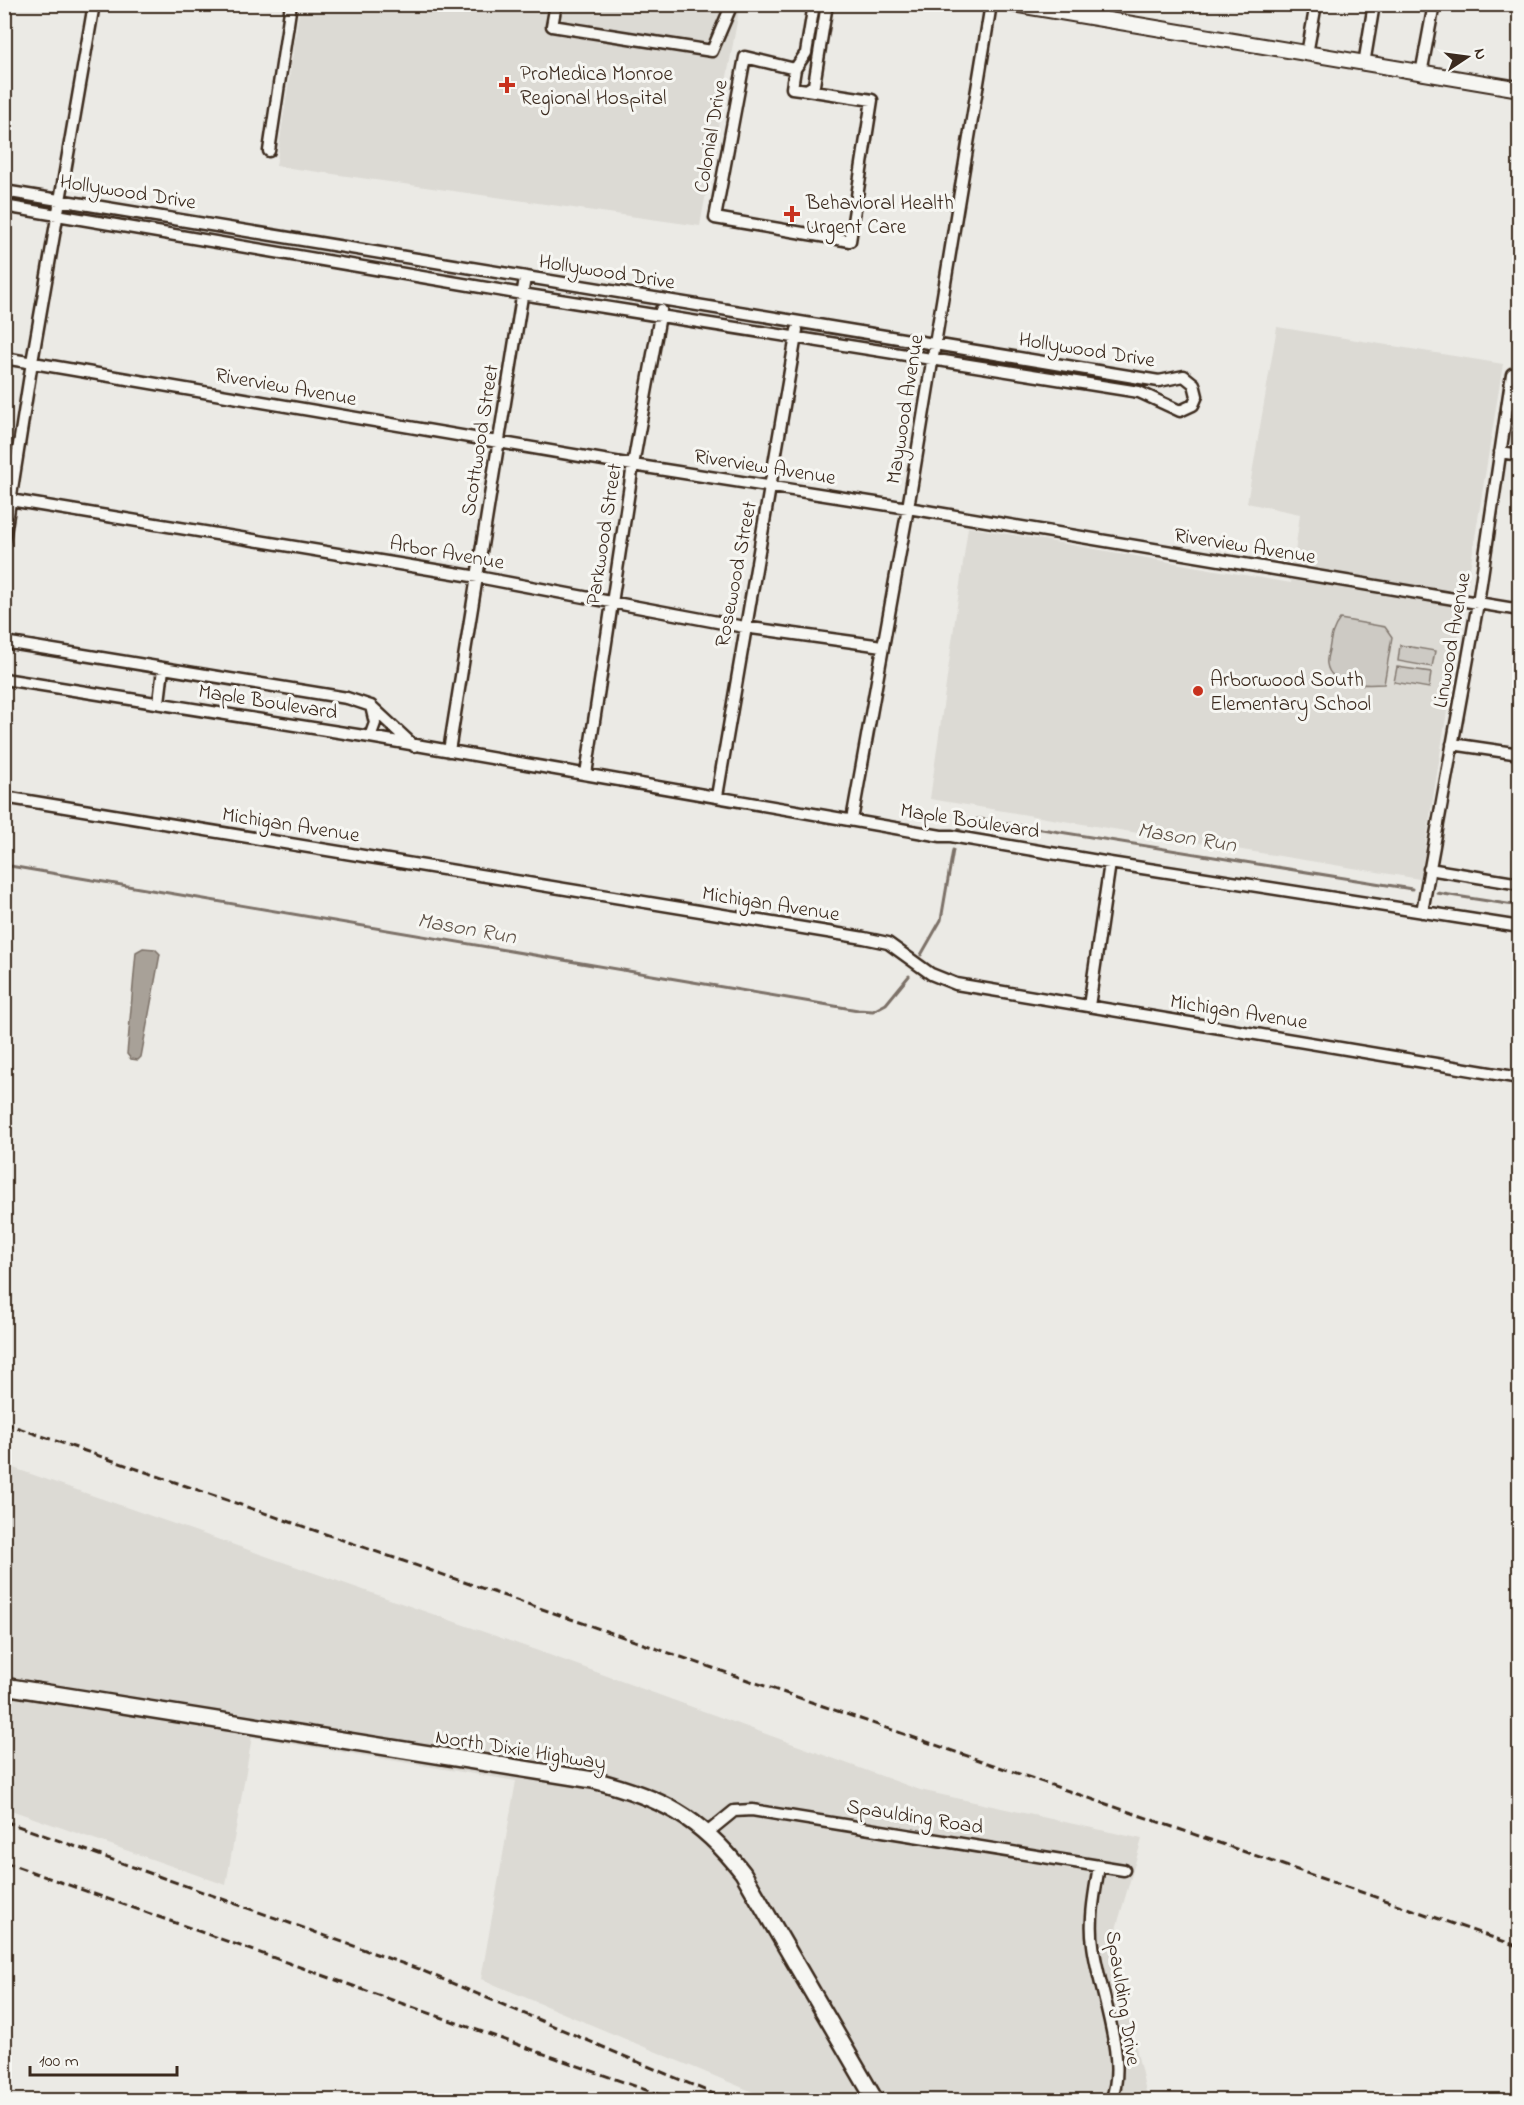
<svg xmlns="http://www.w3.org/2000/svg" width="1524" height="2105" viewBox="0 0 1524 2105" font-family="'Indie Flower',sans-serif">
<rect width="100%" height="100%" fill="#ebeae5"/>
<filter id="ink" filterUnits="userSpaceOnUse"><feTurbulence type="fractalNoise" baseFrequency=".0167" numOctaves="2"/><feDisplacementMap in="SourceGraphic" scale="12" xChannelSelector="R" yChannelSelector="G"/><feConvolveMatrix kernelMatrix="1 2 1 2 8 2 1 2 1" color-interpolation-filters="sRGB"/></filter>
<g filter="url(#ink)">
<path fill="#dcdad4" d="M300 5H740L700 226 276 166Z
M1277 327 1503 364 1420 879 930 799 968 527 1291 583 1300 514 1247 503Z
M5 1465 544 1653 920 1790 1142 1839 1112 1943 1148 2100H772L481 1979 516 1781 252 1737 226 1885 5 1808Z"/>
<path fill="#cdcac4" stroke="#847a71" stroke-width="1.5" d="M1340 619 1385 627 1392 637 1384 684C1367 685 1330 687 1327 664 1326 660 1328 654 1329 650 1331 638 1332 629 1340 619Z
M1400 645 1435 651 1432 667 1398 661Z
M1397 667 1431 672 1429 688 1394 682Z"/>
<path fill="#a8a198" stroke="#7c7167" stroke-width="1.5" d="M143 948 155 949 160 954 141 1057 138 1060 131 1059 127 1054 136 952Z"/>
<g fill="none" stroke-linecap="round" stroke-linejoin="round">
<path stroke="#7c7167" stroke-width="3" d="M959 829 972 820 980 819 1412 889
M4 865 858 1010 873 1011 886 1004 909 976
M1437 893 1520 906
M921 955 941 920 953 850"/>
<g stroke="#3b2a1e" stroke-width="15">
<path id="minor" d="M556 4 552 26 712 51 732 4
M1101 20 1103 4
M1307 54 1316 4
M1364 64 1374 4
M795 69 806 53 814 4
M1421 74 1434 4
M807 90 872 100 850 241 715 218 745 57 795 69 792 88 807 90 814 85 827 4
M269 151 291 4
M4 191 1159 381 1184 376 1194 384 1197 396 1193 405 1180 411 1139 392 522 294 4 206
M4 358 633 465 908 508 1520 610
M1500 452 1520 455
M4 499 478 577 744 627 882 646
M4 540 32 362 94 4
M4 642 347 698 371 706 414 746
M4 679 370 737 941 836H951L1110 863 1520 927
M159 702 163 669
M370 737 375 723 371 706
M1452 744 1520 754
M449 751 525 278
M586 774 633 465 661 310
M717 796 797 330
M4 797 864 938 888 943 931 974 956 984 1520 1078
M852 820 908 508 991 4
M1429 869 1520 884
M1422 912 1478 603 1512 374
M1089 1006 1110 863
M707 1833 734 1811 752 1810 1124 1870
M1099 1866C1095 1891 1089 1919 1093 1945 1098 1989 1129 2059 1111 2100"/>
</g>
<g stroke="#3b2a1e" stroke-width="18">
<path id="tertiary" d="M1013 4 1520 89"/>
</g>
<g stroke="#3b2a1e" stroke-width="20">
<path id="secondary" d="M4 1686 593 1780C660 1797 700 1817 743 1873L875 2100"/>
</g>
<use href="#minor" stroke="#f6f6f2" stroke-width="10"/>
<use href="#tertiary" stroke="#f6f6f2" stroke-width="14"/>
<use href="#secondary" stroke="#f6f6f2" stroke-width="15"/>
<path stroke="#3b2a1e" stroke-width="3" stroke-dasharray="9 4.5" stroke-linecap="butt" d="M4 1423 1520 1947
M4 1821 421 1970 728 2100
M4 1862 674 2100"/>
</g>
</g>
<g fill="#c8321e" stroke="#f6f6f2" stroke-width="2">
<path d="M504 76h6v6h6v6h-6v6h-6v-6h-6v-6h6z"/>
<path d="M789 205h6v6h6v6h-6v6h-6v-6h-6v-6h6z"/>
<circle cx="1198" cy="691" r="6"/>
</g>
<g text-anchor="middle" stroke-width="6" stroke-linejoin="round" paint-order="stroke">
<g font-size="21" fill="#3b2a1e" stroke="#f6f6f2" text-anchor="start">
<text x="520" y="80">ProMedica Monroe<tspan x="520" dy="24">Regional Hospital</tspan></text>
<text x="806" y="209">Behavioral Health<tspan x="806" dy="24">Urgent Care</tspan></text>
<text x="1210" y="686">Arborwood South<tspan x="1210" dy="24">Elementary School</tspan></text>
</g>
<g font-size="21" fill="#3b2a1e" stroke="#f6f6f2">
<text transform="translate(710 136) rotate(-80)" y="7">Colonial Drive</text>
<text transform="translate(128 191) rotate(9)" y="7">Hollywood Drive</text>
<text transform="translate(607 271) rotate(9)" y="7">Hollywood Drive</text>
<text transform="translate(1087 349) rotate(9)" y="7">Hollywood Drive</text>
<text transform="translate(286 386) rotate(10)" y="7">Riverview Avenue</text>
<text transform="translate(904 409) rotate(-81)" y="7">Maywood Avenue</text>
<text transform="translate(479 440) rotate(-81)" y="7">Scottwood Street</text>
<text transform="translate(765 466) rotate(9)" y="7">Riverview Avenue</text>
<text transform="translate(603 534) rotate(-81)" y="7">Parkwood Street</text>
<text transform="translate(1245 545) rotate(9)" y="7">Riverview Avenue</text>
<text transform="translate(447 552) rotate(10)" y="7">Arbor Avenue</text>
<text transform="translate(735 574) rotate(-79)" y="7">Rosewood Street</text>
<text transform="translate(1451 640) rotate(-80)" y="7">Linwood Avenue</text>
<text transform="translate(268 701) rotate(9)" y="7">Maple Boulevard</text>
<text transform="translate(970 820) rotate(9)" y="7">Maple Boulevard</text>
<text transform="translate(291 824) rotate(9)" y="7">Michigan Avenue</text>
<text transform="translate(771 903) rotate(9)" y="7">Michigan Avenue</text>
<text transform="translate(1239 1011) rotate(9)" y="7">Michigan Avenue</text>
<text transform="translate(521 1749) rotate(9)" y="7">North Dixie Highway</text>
<text transform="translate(915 1816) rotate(9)" y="7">Spaulding Road</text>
<text transform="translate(1124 1998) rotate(81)" y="7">Spaulding Drive</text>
</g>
<g font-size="22" font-style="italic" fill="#615449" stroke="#f6f6f2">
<text transform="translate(1187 836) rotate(9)" y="8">Mason Run</text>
<text transform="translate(467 927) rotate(10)" y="8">Mason Run</text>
</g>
</g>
<rect width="1524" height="2105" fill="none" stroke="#f6f6f2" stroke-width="24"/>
<rect x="12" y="12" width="1500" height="2081" fill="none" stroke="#3b2a1e" stroke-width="2" filter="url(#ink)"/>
<g transform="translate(1467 57) rotate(77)" stroke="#f6f6f2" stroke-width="4.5" paint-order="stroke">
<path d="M0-4.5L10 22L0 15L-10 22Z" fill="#3b2a1e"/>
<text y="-9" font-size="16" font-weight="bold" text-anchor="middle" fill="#3b2a1e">N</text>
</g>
<path d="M30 2066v9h147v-9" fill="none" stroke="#3b2a1e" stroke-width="3"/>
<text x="39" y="2066" font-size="18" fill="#3b2a1e" stroke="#f6f6f2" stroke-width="4.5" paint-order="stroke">100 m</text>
</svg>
